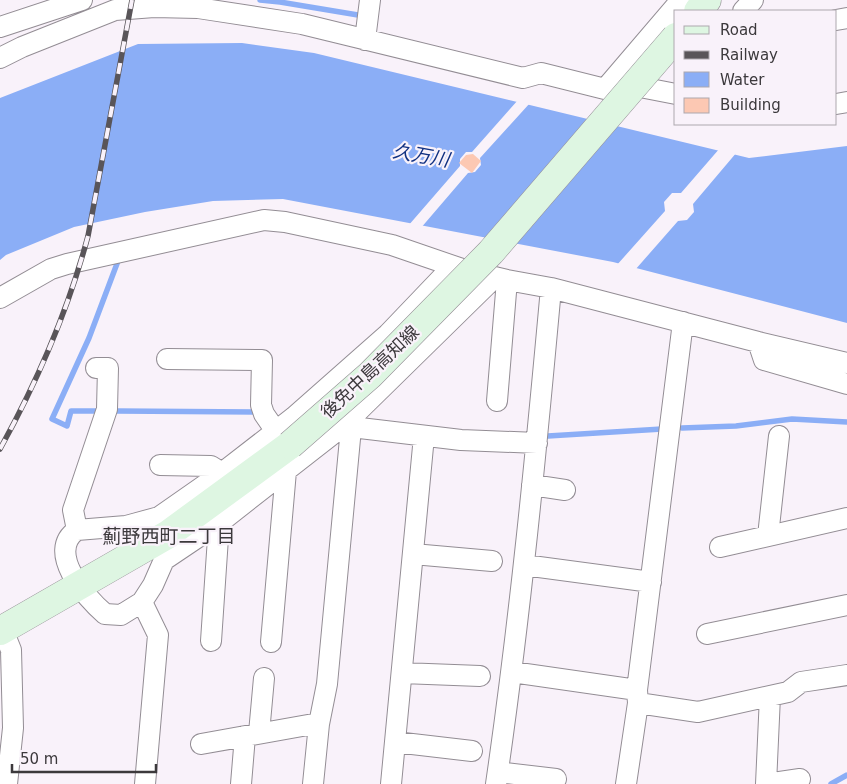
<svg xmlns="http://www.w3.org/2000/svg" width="847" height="784" viewBox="0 0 847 784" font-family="'DejaVu Sans','Noto Sans JP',sans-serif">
<rect width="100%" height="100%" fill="#f9f2fa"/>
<path fill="#8baef6" d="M242 43 314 53 749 158 847 146V323L613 262 283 199 213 201 145 212 74 227 6 255 0 260V98L138 44Z"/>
<path fill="#f9f2fa" d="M518 100 530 103 480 158 481 165 475 172 468 173 420 229 408 226 460 166V159L466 152H472Z
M720 148 737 152 693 204 694 212 687 220 678 221 635 270 616 266 665 211 664 202 672 193H681Z"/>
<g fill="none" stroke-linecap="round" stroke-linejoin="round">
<path stroke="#8baef6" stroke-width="5.5" d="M260 0 280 2 358 15
M96 411H71L67 426 52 419 89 338 118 261
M117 411 255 412
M682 428 736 426 792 419 847 422
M548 436 662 429
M831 784 847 775"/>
</g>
<path fill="#fcc8b3" d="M473 154 481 161 472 173 459 163 466 155Z"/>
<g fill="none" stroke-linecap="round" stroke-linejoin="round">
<g stroke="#938d94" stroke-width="22">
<path id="street" d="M743 11 753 0
M836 20 847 18
M0 27 82 0
M365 40 370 0
M0 58 22 47 115 10 154 7 198 8 302 24 523 78 541 73 605 89 640 87 676 94
M605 89 681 0
M836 104 847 102
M453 266 388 334 294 417 222 473 159 517 126 526 77 530C45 551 86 598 105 614L121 615 142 602 153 585 164 560 219 523 343 426 461 440 537 443
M0 298 51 269 67 264 264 220 285 222 392 245 465 270 507 280 551 288 758 342 847 363
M758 342 764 360 847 384
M167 359 262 360 261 405 264 414 275 430
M497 401 507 280
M343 426 495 277
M160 465 211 466 222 473
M532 485 565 490
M77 530 73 510 107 409 108 368H96
M768 536 779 436
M720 547 847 518
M413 554 492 561
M524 565 651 582
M142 602 158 635 145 784
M3 630 11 650 13 728 7 784
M707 634 847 605
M211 641 219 523
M271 642 286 471
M512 672 637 690 683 322
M402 673 480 676
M637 690 638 703 698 712 788 692 801 682 847 675
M770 696 766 784 800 779
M259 733 264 678
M395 742 472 751
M201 744 319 723
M498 772 556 779
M241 784 245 736
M313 784 319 724 327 684 351 428
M391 784 424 436
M496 784C520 619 536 453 551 288
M626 784 638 703"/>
</g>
<g stroke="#938d94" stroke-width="29">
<path id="secondary" d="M698 11 707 0
M0 631 167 535 290 445"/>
</g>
<use href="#street" stroke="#fff" stroke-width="20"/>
<use href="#secondary" stroke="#def6e2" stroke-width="28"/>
<g stroke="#595559" stroke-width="5.5">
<path id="rail" d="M0 449C37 382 68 311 88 236L132 0"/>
</g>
<use href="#rail" stroke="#f9f2fa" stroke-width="4" stroke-dasharray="11" stroke-linecap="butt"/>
<g stroke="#938d94" stroke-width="29" stroke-linecap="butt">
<path id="secondary-bridge" d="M290 445 370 375 491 252 676 37"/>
</g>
<use href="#secondary-bridge" stroke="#def6e2" stroke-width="28"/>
</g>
<g text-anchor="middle" stroke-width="4.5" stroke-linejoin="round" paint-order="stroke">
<g font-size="18" fill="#3c393c" stroke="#f9f2fa">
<text transform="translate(370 372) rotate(-43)" y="6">後免中島高知線</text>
</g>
<g font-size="19" font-style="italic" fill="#113182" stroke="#f9f2fa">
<text transform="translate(421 155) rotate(10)" y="7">久万川</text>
</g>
<g font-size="19" fill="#3c393c" stroke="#f9f2fa">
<text x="169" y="543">薊野西町二丁目</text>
</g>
</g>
<rect x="674" y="10" width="162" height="115" fill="#f9f2fa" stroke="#ada8ae"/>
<rect x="684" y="26" width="25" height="8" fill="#def6e2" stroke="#ada8ae"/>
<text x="720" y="35" font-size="15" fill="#3c393c">Road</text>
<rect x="684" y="51" width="25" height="8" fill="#595559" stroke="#ada8ae"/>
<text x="720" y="60" font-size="15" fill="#3c393c">Railway</text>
<rect x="684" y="72" width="25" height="15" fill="#8baef6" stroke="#ada8ae"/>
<text x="720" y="85" font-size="15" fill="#3c393c">Water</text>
<rect x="684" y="98" width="25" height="15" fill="#fcc8b3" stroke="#ada8ae"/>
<text x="720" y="110" font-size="15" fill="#3c393c">Building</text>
<path d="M12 764v8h144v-8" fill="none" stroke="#3c393c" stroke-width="2.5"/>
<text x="20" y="764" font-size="15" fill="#3c393c" stroke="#f9f2fa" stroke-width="4" paint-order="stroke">50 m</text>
</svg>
